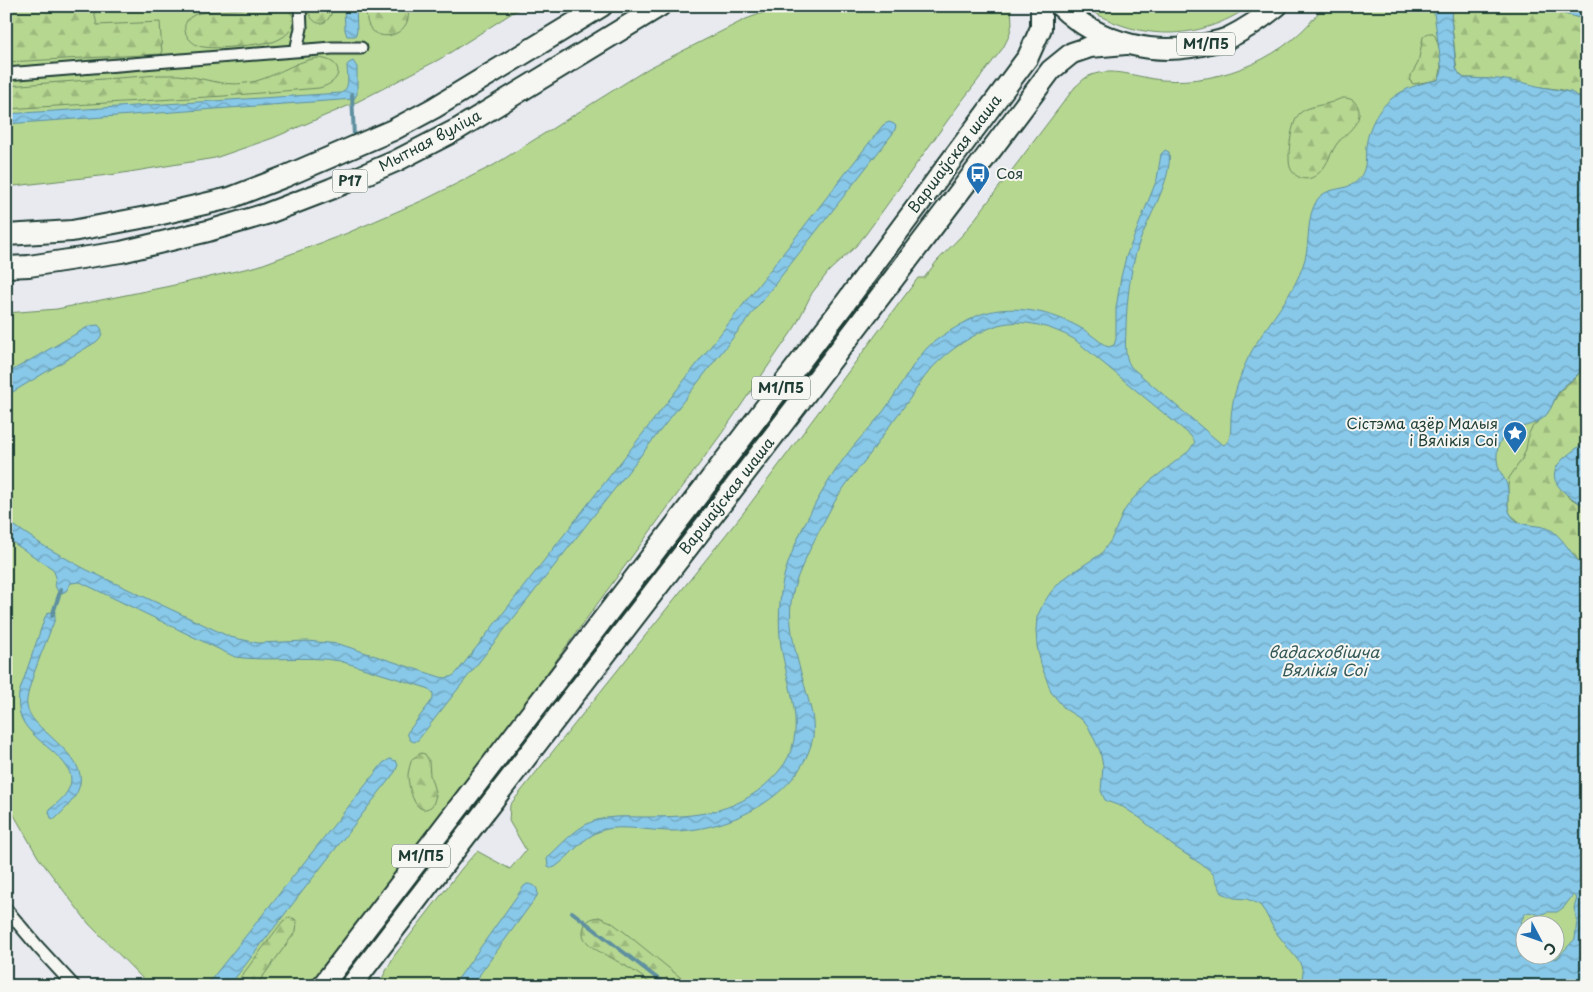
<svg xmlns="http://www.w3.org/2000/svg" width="1593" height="992" viewBox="0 0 1593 992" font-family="'Playpen Sans',sans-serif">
<defs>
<pattern id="forest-firs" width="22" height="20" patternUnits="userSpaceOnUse" patternTransform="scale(1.25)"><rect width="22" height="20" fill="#b6d790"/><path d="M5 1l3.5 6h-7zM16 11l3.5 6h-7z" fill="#9cb97d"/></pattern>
<pattern id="water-waves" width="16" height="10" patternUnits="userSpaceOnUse" patternTransform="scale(1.25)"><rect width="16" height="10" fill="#88c8e8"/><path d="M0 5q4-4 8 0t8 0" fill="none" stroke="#6fa4bd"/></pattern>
</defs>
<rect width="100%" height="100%" fill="#e8eaf0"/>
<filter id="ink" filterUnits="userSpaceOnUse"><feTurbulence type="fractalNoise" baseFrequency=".02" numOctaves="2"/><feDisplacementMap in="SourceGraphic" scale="10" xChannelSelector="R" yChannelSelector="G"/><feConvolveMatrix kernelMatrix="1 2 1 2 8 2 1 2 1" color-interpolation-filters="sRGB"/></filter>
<g filter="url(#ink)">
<path fill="#b6d790" stroke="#6a8a62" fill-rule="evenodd" d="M6 6H523L440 59 357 102 273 138 215 158 117 174 6 187Z
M781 6H1011L1012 24 1009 36 1003 48 958 106 866 234 855 247 829 271 812 293 795 327 722 433 498 740 308 986H150L89 924 38 857 6 801V313L57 309 170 286 258 266 345 234 426 199 494 165 649 68 746 19Z
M1083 6H1250C1197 43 1136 41 1083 6Z
M1323 6H1587V986H378L394 956 462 868 477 851 510 869 526 850 509 821 510 805 744 512 918 278H924L937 261 965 232 1075 87C1079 84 1083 79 1087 77 1110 65 1138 78 1162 80 1222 85 1289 57 1323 6ZM1526 924H1556V954H1526Z"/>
<path fill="url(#forest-firs)" stroke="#6a8a62" d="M6 6H93L97 25 160 22 162 54 6 62Z
M278 6C286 8 290 11 294 18 293 32 285 37 273 42 253 44 223 50 203 47 187 44 176 24 194 15 197 13 202 13 206 12Z
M307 6H333C330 29 311 29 307 6Z
M366 6H407C416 33 380 46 369 26 366 20 366 12 366 6Z
M1536 6 1587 20V102L1579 97 1563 90 1473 78H1464L1457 72 1451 17 1453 6Z
M1428 33H1433C1440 41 1444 71 1438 80L1413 84 1409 80 1410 77 1418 63 1423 37Z
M318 58C345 60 344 82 319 88L224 96 6 109V86L159 75C165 75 172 75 178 75 202 77 223 87 246 83 272 80 293 61 318 58Z
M1343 98C1350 98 1355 100 1358 107 1364 123 1344 134 1336 145 1329 156 1327 168 1315 176 1306 182 1294 178 1290 167 1287 156 1291 121 1300 113 1309 106 1319 106 1329 103 1334 102 1338 99 1343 98Z
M1587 343V441L1562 460 1556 471 1568 497 1587 507V571L1554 532 1540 527 1522 524 1510 514 1508 507V486L1509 478 1522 459 1526 449 1529 433 1533 426 1547 414 1560 391 1577 376 1581 370Z
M421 753 425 754 429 761 430 775 436 795 433 805C415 821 408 786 408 774 409 769 410 764 412 759Z
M290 917 295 919 297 922 296 931 256 986H234L283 921Z
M599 917 611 922 623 931 691 986H653C641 974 625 966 610 957 602 953 593 949 587 942 583 938 582 933 584 927 586 920 592 918 599 917Z"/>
<path fill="url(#water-waves)" stroke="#5e90a0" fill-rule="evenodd" d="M344 6H356L357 31 355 36H347L345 30Z
M1433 6H1453L1451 17 1456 68 1460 75 1464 78 1499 79 1525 83 1541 87 1571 92 1587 102V343C1582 351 1584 360 1581 369 1577 379 1566 382 1560 390 1554 397 1553 407 1547 414 1535 430 1509 423 1500 442 1497 449 1496 457 1498 465 1499 472 1505 478 1507 485 1510 495 1505 506 1511 515 1520 529 1536 523 1549 529 1561 534 1575 560 1587 571V986H1301L1303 972 1300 963 1275 931 1265 912 1260 905 1247 899 1234 898 1222 893 1213 874 1207 868 1172 845 1140 818 1123 807 1109 802 1105 800 1101 791 1103 766 1100 751 1088 726 1084 721 1065 709 1051 692 1041 664 1037 646 1036 630 1037 617 1043 604 1051 592 1061 581 1073 572 1101 554 1111 540 1124 511 1131 501 1149 482 1189 451 1195 442 1190 435 1074 339C1052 327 1024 318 998 325 974 333 949 350 932 368 921 380 913 395 903 408 891 423 881 438 870 454 859 468 848 481 838 496 829 511 821 527 813 543 805 560 796 577 792 596 785 633 804 678 812 714 813 721 814 729 813 737 801 796 730 830 675 831 654 832 622 824 603 830 582 837 572 855 555 867L552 868 548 866 547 859 550 855C562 844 574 830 589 823 607 815 625 817 644 817 698 817 742 814 779 771 811 734 787 687 781 646 778 626 779 595 784 576 795 537 821 490 845 457 855 443 867 431 878 418 896 397 907 370 926 349 936 339 948 332 960 325 968 321 976 315 985 313 1015 304 1052 312 1079 327 1089 332 1097 340 1106 346L1109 347 1114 345 1116 339V308L1121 277 1126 257 1157 179 1161 154 1165 150 1169 152C1173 179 1147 219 1138 246 1130 272 1127 299 1126 326 1126 340 1123 355 1131 367L1219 442 1224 445C1227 442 1227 443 1229 439 1232 430 1230 418 1232 409 1233 396 1238 384 1242 372 1257 331 1293 302 1305 259 1310 241 1306 217 1317 200 1328 184 1350 194 1361 176 1367 167 1365 156 1366 146 1372 105 1400 86 1438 80L1442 71ZM1573 895 1577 898 1574 908 1577 920 1575 939 1557 958H1551L1544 955 1526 954 1525 933 1521 921 1525 914 1529 912 1540 915 1547 912H1557L1564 907Z
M1536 6H1587V20Z
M353 61 357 67V94L354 99 6 124V114L341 93C351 88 347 75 347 65L349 63Z
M889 122 894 124 896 126 894 132 418 740 414 742 410 740 407 733 433 699V693L427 688 340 661C304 655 269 662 235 657L80 582 71 583 66 591 62 593 58 592 55 585 56 577 53 569 6 538V520L44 546 85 569 230 637 258 643 307 641 339 644 440 677C448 679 453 677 458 671L883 125Z
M98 325C105 330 102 337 96 342L6 396V374L86 328 90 326Z
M1587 441V507C1571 498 1540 482 1562 460 1569 453 1579 447 1587 441Z
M49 612 55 614V619C49 636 24 691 27 706 29 717 39 726 47 733 83 766 96 781 55 819L51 818 49 812 50 809C102 770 43 753 24 723 18 713 18 703 19 693L45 617Z
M390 759 396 761 398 765 395 772 229 986H206L383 763Z
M527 884C535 884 539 888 537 896L480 974 478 979 477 986H453L524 886Z"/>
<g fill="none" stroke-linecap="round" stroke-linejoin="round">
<path stroke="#5e90a0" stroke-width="4" d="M352 94 354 137
M52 616 61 589
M572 912 667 986"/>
<g stroke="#1f3d34" stroke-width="15">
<path id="minor" d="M296 51 301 28 300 6
M6 74 332 48H361
M6 909 38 947 74 986"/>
</g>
<g stroke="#1f3d34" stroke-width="24">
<path id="trunk" d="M1060 6C1100 44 1157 58 1210 43 1216 42 1223 40 1228 38 1246 29 1261 19 1277 6
M6 235 72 231 157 215 230 198 284 177 393 130 434 108 602 6
M6 267 29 266 121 252 208 231 266 214 331 189 396 161 458 129 660 6
M322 986 843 306 1028 57 1041 28V6
M351 986C584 680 821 379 1051 70L1072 53 1090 47 1126 44"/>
</g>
<use href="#minor" stroke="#f6f6f2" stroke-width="11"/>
<use href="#trunk" stroke="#f6f6f2" stroke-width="20"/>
</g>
</g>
<defs>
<g id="bus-pin" transform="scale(1.25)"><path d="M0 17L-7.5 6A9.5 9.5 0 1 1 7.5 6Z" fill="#1f6fb2" stroke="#f6f6f2"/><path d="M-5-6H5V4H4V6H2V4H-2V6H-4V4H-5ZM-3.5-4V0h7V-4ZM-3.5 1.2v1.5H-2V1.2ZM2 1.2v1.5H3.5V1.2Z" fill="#fff"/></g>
<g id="sight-pin" transform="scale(1.25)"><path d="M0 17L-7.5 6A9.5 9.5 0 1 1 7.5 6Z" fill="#1f6fb2" stroke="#f6f6f2"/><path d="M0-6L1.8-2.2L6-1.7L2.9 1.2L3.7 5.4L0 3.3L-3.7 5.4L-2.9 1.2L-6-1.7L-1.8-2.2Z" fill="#fff"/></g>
</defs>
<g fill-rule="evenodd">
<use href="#bus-pin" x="978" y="174"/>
<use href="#sight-pin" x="1515" y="433"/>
</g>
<g text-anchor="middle" stroke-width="4" stroke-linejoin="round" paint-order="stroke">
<g fill="#f6f6f2" stroke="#60746d" stroke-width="1">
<rect x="1177" y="32.5" width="58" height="23" rx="4"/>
<rect x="332.5" y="169.5" width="35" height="23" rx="4"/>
<rect x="752" y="376.5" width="58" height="23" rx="4"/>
<rect x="392" y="844.5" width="58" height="23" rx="4"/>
</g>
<g font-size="14" font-weight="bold" fill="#1f3d34">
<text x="1206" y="49">М1/П5</text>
<text x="350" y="186">Р17</text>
<text x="781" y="393">М1/П5</text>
<text x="421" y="861">М1/П5</text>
</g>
<g font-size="15" fill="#1f3d34" stroke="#f6f6f2">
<text transform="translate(430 141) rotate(-28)" y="5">Мытная вуліца</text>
<text transform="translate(955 154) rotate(-53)" y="5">Варшаўская шаша</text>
<text transform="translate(727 496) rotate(-52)" y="5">Варшаўская шаша</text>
</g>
<g font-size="15" fill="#1f3d34" stroke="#f6f6f2" text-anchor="start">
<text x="996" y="179">Соя</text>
<text x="1498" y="429" text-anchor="end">Сістэма азёр Малыя<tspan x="1498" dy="17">і Вялікія Соі</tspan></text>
</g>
<g font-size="16" font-style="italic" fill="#345958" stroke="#f6f6f2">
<text x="1324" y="658">вадасховішча<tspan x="1324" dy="18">Вялікія Соі</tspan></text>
</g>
</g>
<rect width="1593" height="992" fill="none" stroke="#f6f6f2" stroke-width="25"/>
<rect x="12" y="12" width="1568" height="967" fill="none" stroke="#1f3d34" stroke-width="2" filter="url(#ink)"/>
<g transform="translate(1540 940) rotate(131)"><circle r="24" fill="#f6f6f2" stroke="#a0aca6"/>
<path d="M0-4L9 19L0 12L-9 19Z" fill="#1f6fb2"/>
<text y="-8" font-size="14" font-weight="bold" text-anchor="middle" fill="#1f3d34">С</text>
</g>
</svg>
